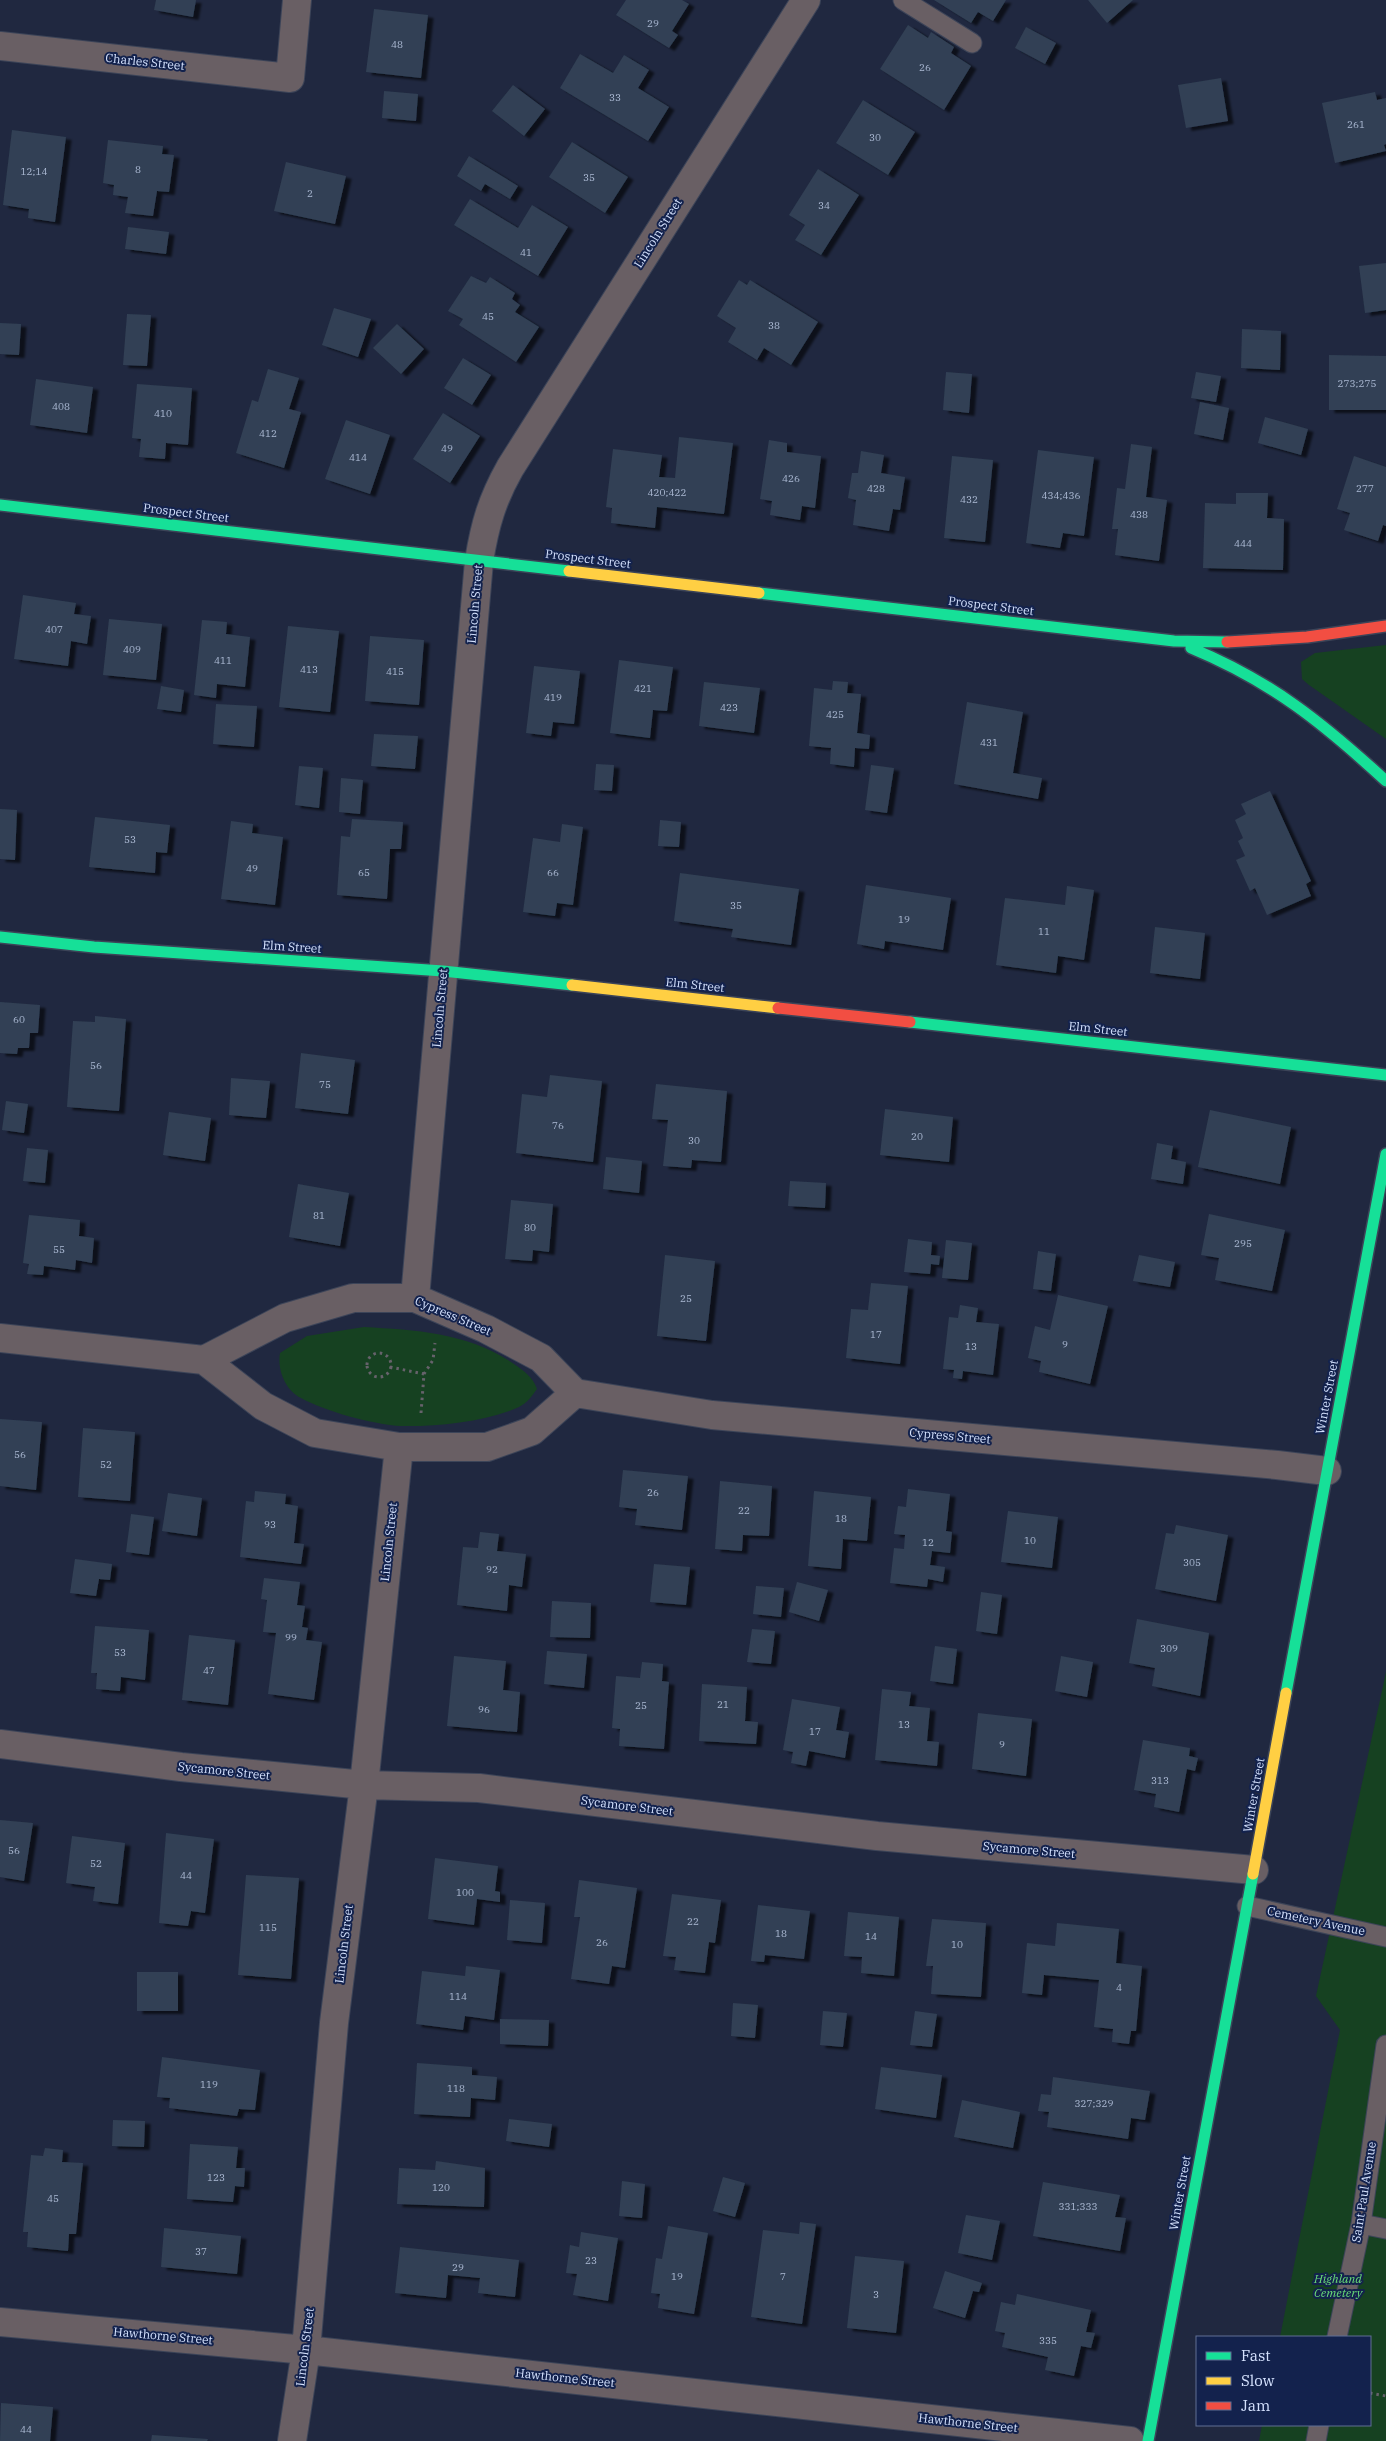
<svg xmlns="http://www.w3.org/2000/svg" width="1386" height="2441" viewBox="0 0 1386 2441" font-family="'IBM Plex Serif',serif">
<defs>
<filter id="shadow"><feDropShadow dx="5.5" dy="3" stdDeviation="1" flood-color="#0009"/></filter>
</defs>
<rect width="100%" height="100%" fill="#202840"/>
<path fill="#164121" d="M1386 645V739L1309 685 1302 679 1301 662 1315 653Z
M364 1327C417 1330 469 1333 514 1364 524 1371 533 1377 537 1389 532 1396 527 1403 519 1407 486 1422 435 1427 399 1426 372 1424 324 1411 301 1398 285 1390 277 1369 280 1353L307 1336Z
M1386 1672V2441H1259L1262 2425H1370V2337H1280L1340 2030 1316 1996Z"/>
<path fill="#314054" filter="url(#shadow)" d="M156 0H196L193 17 154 10Z
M626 0H682L689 4 672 31 678 35 669 48 616 15Z
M934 0H1006L993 21 978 12 971 23Z
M1088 0H1133L1107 23Z
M374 9 428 15 421 78 366 72Z
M908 25 928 38 931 32 954 47 951 53 971 66 944 110 880 69Z
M1026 27 1056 43 1045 64 1015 48Z
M580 54 613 73 624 55 649 70 638 88 669 107 648 141 560 88Z
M1221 78 1228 121 1186 128 1178 85Z
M513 85 545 109 524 136 492 111Z
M384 91 418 94 416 121 382 118Z
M1375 92 1377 100 1386 98V144L1384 145 1386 151 1335 163 1322 103Z
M863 100 915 132 888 175 836 143Z
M12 130 66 137 55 222 28 218 29 209 3 205Z
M108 140 163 146 162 154 174 155 169 192 157 191 153 216 125 213 128 197 113 195 114 185 103 183Z
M572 142 628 177 605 213 549 177Z
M469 156 518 186 510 199 485 184 481 191 457 176Z
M286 162 346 176 335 224 274 211Z
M818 169 859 195 821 255 795 240 805 225 789 215Z
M470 199 518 228 532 205 568 227 538 276 454 225Z
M128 227 169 232 166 254 125 249Z
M1386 263V310L1365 313 1359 266Z
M471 276 486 283 490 277 515 293 512 299 520 305 515 312 539 327 516 362 459 325 463 319 448 311Z
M739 280 747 285 750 280 818 322 791 365 764 348 757 360 728 342 736 328 717 316Z
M334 308 371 319 358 357 322 345Z
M127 314 151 315 147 366 123 365Z
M0 323 21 324 19 355 0 354Z
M397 324 424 349 401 374 373 348Z
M1242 329 1281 331 1280 370 1241 368Z
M1329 355 1386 356V410H1329Z
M463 358 491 375 472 405 444 388Z
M268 369 299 378 289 409 301 412 284 468 236 453 252 400 258 402Z
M946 372 972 374 969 413 943 410Z
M1196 372 1221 376 1216 402 1191 398Z
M36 379 93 387 87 433 30 425Z
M137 384 192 388 188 445 166 443 165 459 139 457 141 439 132 438Z
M1200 402 1229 408 1223 440 1194 434Z
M443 413 480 436 450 483 413 459Z
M1265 417 1308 429 1301 455 1258 443Z
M346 420 390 435 370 494 325 479Z
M679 437 733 443 724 514 657 507 655 528 611 523 612 508 606 507 613 449 662 455 659 477 675 478Z
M769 440 787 443V452L821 456 815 508 802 506 800 520 770 515 772 501 760 499Z
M1131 444 1152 447 1146 497 1167 500 1159 561 1115 555 1118 529H1112L1117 488 1125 489Z
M1038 450 1094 457 1084 536 1063 533 1060 548 1026 543Z
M861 451 884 455 881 473 905 477 900 510 893 509 889 531 853 525 856 500 848 498 852 473H858Z
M952 456 993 460 985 542 944 538Z
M1354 456 1386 467V526L1383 525 1378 541 1344 530 1350 513 1337 509Z
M1236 493H1268L1267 518 1284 519 1283 570 1203 568 1205 503 1236 504Z
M23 595 76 603 74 614 91 616 87 644 71 641 68 666 14 659Z
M109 619 162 624 156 680 103 675Z
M202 620 227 622 226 634 250 637 245 687 217 684 216 698 194 695Z
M288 626 339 631 330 712 279 707Z
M370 636 424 640 419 705 365 701Z
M619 660 673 667 667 711 653 710 650 738 610 733Z
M534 666 580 671 574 724 553 722 551 736 526 733Z
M833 681 848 682 847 693 861 694 857 733 870 735 869 749 855 748 854 767 830 764 831 748 809 746 814 688 832 690Z
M704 682 760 688 754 733 699 726Z
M161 686 184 690 181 712 157 709Z
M967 702 1023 712 1013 773 1042 778 1038 799 954 784Z
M216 704 257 706 254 747 213 744Z
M374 734 418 736 415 769 371 766Z
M596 764 614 765 612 791 594 790Z
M871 765 894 768 887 813 865 810Z
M299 766 323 768 319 808 295 805Z
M341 778 363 780 360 814 339 812Z
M1270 791 1311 881 1306 884 1311 896 1267 915 1255 888 1250 891 1236 860 1245 856 1238 841 1243 838 1235 820 1246 814 1241 804Z
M0 809 17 810 15 860 0 859Z
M95 817 170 825 167 853 156 852 155 873 89 867Z
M352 819 403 822 401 849H390L387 899 337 895 341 836 350 837Z
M660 820 681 822 679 847 658 846Z
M231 821 253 824 252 833 283 837 275 905 221 899Z
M562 824 583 827 573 905 557 903 555 916 523 912 533 838 560 842Z
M680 873 799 889 791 945 731 937 733 929 674 921Z
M866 885 951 898 943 950 885 941 884 949 857 944Z
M1067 886 1094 890 1084 960 1058 956 1056 973 996 965 1005 898 1065 905Z
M1155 927 1205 933 1200 979 1150 973Z
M0 1002 40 1005 38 1033H30L29 1048H18L17 1054 0 1053Z
M95 1016 126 1019 119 1111 67 1107 73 1021 95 1022Z
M301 1053 355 1060 348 1114 295 1108Z
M550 1075 602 1081 593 1162 516 1153 522 1094 547 1097Z
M231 1078 270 1081 266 1118 229 1115Z
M656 1084 727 1091 721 1162 692 1160 691 1168 663 1166 668 1120 652 1119Z
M6 1101 28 1104 24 1133 2 1130Z
M885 1109 953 1117 949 1162 880 1155Z
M1210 1110 1291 1127 1280 1184 1198 1167Z
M169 1112 211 1118 205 1161 163 1155Z
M1157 1143 1173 1146 1171 1159 1186 1162 1183 1184 1151 1179Z
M27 1148 48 1150 45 1183 23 1181Z
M606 1157 642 1161 639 1193 603 1189Z
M790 1181 826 1183 825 1208 788 1206Z
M298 1184 349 1193 340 1246 289 1237Z
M511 1200 553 1204 549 1252 533 1250 532 1261 505 1259Z
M1209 1214 1285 1230 1272 1291 1215 1280 1219 1258 1201 1255Z
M29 1215 80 1220 79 1236 94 1238 92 1263 76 1260 75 1270 44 1266 43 1275 27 1274 29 1264 23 1263Z
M908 1239 932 1242 931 1255 940 1256 939 1265 931 1264 930 1274 904 1272Z
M946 1240 972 1243 968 1280 942 1278Z
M1038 1251 1056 1254 1051 1291 1033 1289Z
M665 1255 715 1261 706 1341 657 1336Z
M1139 1255 1175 1262 1170 1287 1133 1281Z
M871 1283 908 1286 900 1364 846 1358 851 1309 868 1310Z
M1058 1295 1108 1306 1090 1384 1039 1372 1041 1361 1028 1358 1035 1326 1050 1330Z
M960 1305 978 1308 976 1322 999 1324 993 1375 963 1371 962 1379 953 1378 954 1370 943 1369 949 1317 958 1318Z
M0 1419 42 1422 36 1490 0 1486Z
M83 1428 135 1432 130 1501 78 1497Z
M623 1470 688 1476 682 1530 635 1525 637 1509 619 1507Z
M720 1481 772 1486 769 1536 743 1535 742 1551 715 1549Z
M908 1489 950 1494 946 1531 952 1532 950 1553 932 1551 930 1565 945 1567 943 1582 928 1579 927 1587 890 1583 894 1548 904 1549 905 1535 894 1534 898 1506 906 1507Z
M255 1491 286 1494 285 1504 298 1506 294 1543 304 1544 301 1564 240 1557 246 1501 254 1502Z
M814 1491 871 1497 867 1541 843 1539 841 1569 808 1566Z
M168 1493 202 1498 197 1536 162 1531Z
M1008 1511 1058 1517 1052 1568 1001 1562Z
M131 1514 154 1517 149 1555 126 1552Z
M1176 1525 1228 1535 1216 1601 1155 1589 1166 1533 1174 1534Z
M480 1532 499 1534 497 1551 526 1554 522 1587 509 1585 507 1611 457 1605 463 1547 478 1548Z
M75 1559 112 1564 110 1580 99 1579 96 1596 70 1593Z
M654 1564 690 1567 686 1605 650 1602Z
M264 1578 300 1582 297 1605 305 1606 302 1627 308 1628 306 1640 322 1642 314 1700 268 1694 276 1633 263 1632 267 1600 261 1599Z
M797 1582 828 1590 819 1621 789 1612Z
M756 1586 784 1588 781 1617 753 1614Z
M981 1592 1002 1595 997 1634 976 1631Z
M552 1601 591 1603 590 1638 550 1637Z
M1137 1619 1209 1633 1200 1696 1152 1686 1155 1668 1129 1663Z
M95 1626 149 1630 145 1680 121 1677 120 1691 96 1689 97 1673H91Z
M752 1629 775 1631 771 1664 747 1662Z
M189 1635 235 1640 228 1705 182 1700Z
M935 1646 957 1649 953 1684 930 1681Z
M547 1651 587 1654 584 1688 544 1684Z
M454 1656 506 1661 503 1690 520 1692 517 1732 447 1726Z
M1061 1656 1093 1662 1087 1697 1055 1691Z
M642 1662 663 1664 662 1681 669 1682 664 1749 619 1746 620 1729 612 1728 616 1676 640 1678Z
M702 1684 747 1687 745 1721 758 1722 756 1744 699 1741Z
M882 1689 911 1692 909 1706 930 1708 927 1741 939 1742 937 1766 875 1760Z
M792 1699 840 1707 836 1730 849 1732 845 1758 809 1751 806 1766 791 1763 793 1752 783 1750Z
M978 1713 1032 1719 1026 1776 972 1769Z
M1143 1740 1190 1748 1189 1756 1198 1758 1195 1771 1187 1769 1179 1812 1154 1807 1156 1794 1134 1790Z
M0 1820 33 1823 24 1881 0 1877Z
M166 1833 214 1839 205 1913 191 1911 188 1926 159 1923Z
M72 1836 125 1843 118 1904 93 1901 95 1887 66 1883Z
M435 1858 498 1866 495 1891 500 1892V1902L477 1899 474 1925 428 1919Z
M246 1875 299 1878 291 1979 238 1975Z
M579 1880 637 1888 625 1968 612 1966 609 1984 571 1979 580 1917H574Z
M672 1894 721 1900 715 1943 709 1942 705 1973 674 1970 676 1957 663 1956Z
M510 1900 545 1903 542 1943 507 1940Z
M758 1905 810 1911 804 1959 765 1955 764 1962 751 1961Z
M848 1912 899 1917 894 1976 861 1973 862 1957 844 1956Z
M932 1919 986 1923 981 1997 931 1994 933 1966H926Z
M1057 1923 1119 1929 1116 1963 1142 1966 1136 2031H1131L1129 2044 1112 2042 1113 2029 1094 2027 1099 1980 1044 1975 1042 1995 1022 1993 1027 1943 1055 1946Z
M466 1966 500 1970 494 2020 465 2016 463 2030 416 2024 422 1971 465 1976Z
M137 1972H178V2011H137Z
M733 2003 758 2005 755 2038 731 2036Z
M823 2011 847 2013 843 2047 820 2045Z
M915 2011 937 2014 932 2047 910 2045Z
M500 2019 549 2020 548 2046 500 2044Z
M162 2057 260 2070 255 2110 239 2109 237 2116 169 2108 170 2098 157 2097Z
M417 2063 472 2067V2075L497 2077 495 2100 471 2098 470 2117 414 2114Z
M881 2067 942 2075 936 2118 875 2109Z
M1053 2077 1150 2091 1145 2120 1131 2118 1128 2139 1047 2127 1049 2112 1038 2111 1041 2094 1051 2095Z
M962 2100 1020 2112 1013 2148 954 2137Z
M509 2119 552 2124 549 2147 506 2141Z
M113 2120 145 2121 144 2147 112 2146Z
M190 2144 238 2147 236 2168H245L244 2187 235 2186 233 2202 187 2199Z
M45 2148 63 2150 62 2162 83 2163 76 2234H69L68 2251 27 2247 28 2232H23L31 2155 43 2156Z
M436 2161 485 2168 484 2207 397 2204 399 2168 435 2170Z
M723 2177 745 2183 735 2217 713 2211Z
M622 2181 645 2184 642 2218 619 2216Z
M1043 2182 1120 2195 1115 2217 1126 2218 1120 2251 1033 2236Z
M966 2215 1000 2221 992 2260 958 2253Z
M800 2222 816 2224 802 2324 751 2317 763 2230 799 2234Z
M668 2226 708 2233 694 2314 658 2308 660 2294 651 2293 656 2258 662 2259Z
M164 2228 241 2236 237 2274 161 2267Z
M581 2232 618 2238 608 2301 573 2295 577 2274 566 2273 570 2245 579 2247Z
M400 2247 519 2260 515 2297 478 2293 480 2278 448 2275 446 2298 395 2293Z
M855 2256 904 2261 896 2333 847 2328Z
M945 2271 982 2283 979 2292 973 2291 965 2318 933 2308Z
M1017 2294 1091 2310 1086 2332 1095 2333 1091 2348 1081 2346 1074 2376 1045 2370 1048 2357 1002 2347 1005 2333 995 2331 1001 2302 1015 2305Z
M1 2403 53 2407 50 2441H0Z
M152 2435 208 2439 207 2441H151Z"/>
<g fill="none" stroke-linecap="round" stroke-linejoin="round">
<g stroke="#3c4458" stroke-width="21">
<path id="lane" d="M903 0 972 43
M1247 1906 1386 1937
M1361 2224 1386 2229
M1337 2337 1361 2224 1386 2045
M1316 2441 1319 2425"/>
</g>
<g stroke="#3c4458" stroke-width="30">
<path id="street" d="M0 46 290 78 297 0
M415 1298 479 561C485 524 492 500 510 468L806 0
M0 1338 204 1360 263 1406 315 1433 399 1447H487L532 1431 575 1393
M204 1360 285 1318 353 1298H415L486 1329 541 1358 575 1393 712 1415 1277 1465 1327 1471
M0 1744 181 1767 364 1785 479 1788 877 1836 1254 1870
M0 2322 306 2350 1130 2441
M292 2441 306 2350 334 2023 364 1785 399 1447"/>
</g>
<g stroke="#3c4458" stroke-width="14">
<path id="fast" d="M0 505 569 571
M759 593 1174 641 1227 642
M1191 648C1271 681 1323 723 1386 781
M0 937 94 947 443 971 572 985
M910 1022 1386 1075
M1286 1693 1386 1154
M1148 2441 1253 1874"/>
</g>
<g stroke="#3c4458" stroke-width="14">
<path id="slow" d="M569 571 759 593
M572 985 778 1008
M1253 1874 1286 1693"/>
</g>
<g stroke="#3c4458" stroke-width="14">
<path id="jam" d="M1227 642 1307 637 1386 626
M778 1008 910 1022"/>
</g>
<path stroke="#66626b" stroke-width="3" stroke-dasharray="2.5 4" stroke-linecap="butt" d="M367 1365a12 12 0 1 1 24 0a12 12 0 1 1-24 0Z
M390 1367 424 1374
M421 1413 424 1374 433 1360 435 1343
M1370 2393 1386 2396"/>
<use href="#lane" stroke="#695f64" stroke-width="19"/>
<use href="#street" stroke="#695f64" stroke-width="28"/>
<use href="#fast" stroke="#16e098" stroke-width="11"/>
<use href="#slow" stroke="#ffcf43" stroke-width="11"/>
<use href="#jam" stroke="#f24e42" stroke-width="11"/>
</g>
<g text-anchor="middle" stroke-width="4" stroke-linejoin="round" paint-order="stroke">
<g font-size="10" fill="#acbad4">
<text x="653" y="27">29</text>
<text x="397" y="48">48</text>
<text x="925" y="71">26</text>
<text x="615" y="101">33</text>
<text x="1356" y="128">261</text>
<text x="875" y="141">30</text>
<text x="138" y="173">8</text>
<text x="34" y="175">12;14</text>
<text x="589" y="181">35</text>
<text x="310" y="197">2</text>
<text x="824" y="209">34</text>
<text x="526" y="256">41</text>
<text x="488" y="320">45</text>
<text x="774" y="329">38</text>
<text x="1357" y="387">273;275</text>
<text x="61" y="410">408</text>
<text x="163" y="417">410</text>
<text x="268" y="437">412</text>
<text x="447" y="452">49</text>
<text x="358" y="461">414</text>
<text x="791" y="482">426</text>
<text x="876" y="492">428</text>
<text x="1365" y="492">277</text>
<text x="667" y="496">420;422</text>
<text x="1061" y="499">434;436</text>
<text x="969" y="503">432</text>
<text x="1139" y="518">438</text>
<text x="1243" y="547">444</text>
<text x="54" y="633">407</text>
<text x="132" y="653">409</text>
<text x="223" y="664">411</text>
<text x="309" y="673">413</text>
<text x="395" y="675">415</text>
<text x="643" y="692">421</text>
<text x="553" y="701">419</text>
<text x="729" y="711">423</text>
<text x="835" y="718">425</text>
<text x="989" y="746">431</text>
<text x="130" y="843">53</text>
<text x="252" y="872">49</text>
<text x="364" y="876">65</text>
<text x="553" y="876">66</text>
<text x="736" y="909">35</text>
<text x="904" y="923">19</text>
<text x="1044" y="935">11</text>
<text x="19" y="1023">60</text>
<text x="96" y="1069">56</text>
<text x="325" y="1088">75</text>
<text x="558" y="1129">76</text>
<text x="917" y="1140">20</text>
<text x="694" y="1144">30</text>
<text x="319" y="1219">81</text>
<text x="530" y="1231">80</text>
<text x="1243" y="1247">295</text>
<text x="59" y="1253">55</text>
<text x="686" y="1302">25</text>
<text x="876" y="1338">17</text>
<text x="1065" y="1348">9</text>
<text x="971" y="1350">13</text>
<text x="20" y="1458">56</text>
<text x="106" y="1468">52</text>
<text x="653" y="1496">26</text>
<text x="744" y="1514">22</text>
<text x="841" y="1522">18</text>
<text x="270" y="1528">93</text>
<text x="1030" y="1544">10</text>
<text x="928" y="1546">12</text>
<text x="1192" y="1566">305</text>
<text x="492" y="1573">92</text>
<text x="291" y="1641">99</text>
<text x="1169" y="1652">309</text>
<text x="120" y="1656">53</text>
<text x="209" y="1674">47</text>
<text x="723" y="1708">21</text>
<text x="641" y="1709">25</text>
<text x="484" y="1713">96</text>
<text x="904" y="1728">13</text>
<text x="815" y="1735">17</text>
<text x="1002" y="1748">9</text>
<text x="1160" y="1784">313</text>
<text x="14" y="1854">56</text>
<text x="96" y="1867">52</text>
<text x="186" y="1879">44</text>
<text x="465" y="1896">100</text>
<text x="693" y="1925">22</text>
<text x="268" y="1931">115</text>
<text x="781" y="1937">18</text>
<text x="871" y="1940">14</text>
<text x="602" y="1946">26</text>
<text x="957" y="1948">10</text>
<text x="1119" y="1991">4</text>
<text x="458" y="2000">114</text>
<text x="209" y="2088">119</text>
<text x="456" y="2092">118</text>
<text x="1094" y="2107">327;329</text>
<text x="216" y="2181">123</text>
<text x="441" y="2191">120</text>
<text x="53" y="2202">45</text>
<text x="1078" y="2210">331;333</text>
<text x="201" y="2255">37</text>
<text x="591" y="2264">23</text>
<text x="458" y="2271">29</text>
<text x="677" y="2280">19</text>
<text x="783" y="2280">7</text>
<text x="876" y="2298">3</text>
<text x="1048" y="2344">335</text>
<text x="26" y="2433">44</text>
</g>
<g font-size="12" fill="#d5e2fe" stroke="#13224d">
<text transform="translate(145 62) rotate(6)" y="4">Charles Street</text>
<text transform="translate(658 233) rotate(-58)" y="4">Lincoln Street</text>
<text transform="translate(186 513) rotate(7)" y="4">Prospect Street</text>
<text transform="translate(588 559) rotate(7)" y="4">Prospect Street</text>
<text transform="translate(475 604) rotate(-85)" y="4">Lincoln Street</text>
<text transform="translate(991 606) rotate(7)" y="4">Prospect Street</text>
<text transform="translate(292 947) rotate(4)" y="4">Elm Street</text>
<text transform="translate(695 985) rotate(6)" y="4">Elm Street</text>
<text transform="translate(440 1008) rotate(-85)" y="4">Lincoln Street</text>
<text transform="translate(1098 1029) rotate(6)" y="4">Elm Street</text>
<text transform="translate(453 1316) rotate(23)" y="4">Cypress Street</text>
<text transform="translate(1327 1397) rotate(-79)" y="4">Winter Street</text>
<text transform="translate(950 1436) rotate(5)" y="4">Cypress Street</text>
<text transform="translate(389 1542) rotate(-84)" y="4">Lincoln Street</text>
<text transform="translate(224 1771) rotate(6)" y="4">Sycamore Street</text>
<text transform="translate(1254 1795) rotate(-80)" y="4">Winter Street</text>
<text transform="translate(627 1806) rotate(7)" y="4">Sycamore Street</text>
<text transform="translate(1029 1850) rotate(5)" y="4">Sycamore Street</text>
<text transform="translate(1316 1921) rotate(12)" y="4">Cemetery Avenue</text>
<text transform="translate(344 1944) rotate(-83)" y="4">Lincoln Street</text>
<text transform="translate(1364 2192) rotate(-81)" y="4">Saint Paul Avenue</text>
<text transform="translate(1180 2193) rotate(-80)" y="4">Winter Street</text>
<text transform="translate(163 2336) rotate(5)" y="4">Hawthorne Street</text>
<text transform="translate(305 2347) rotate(-83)" y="4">Lincoln Street</text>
<text transform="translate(565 2378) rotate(6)" y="4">Hawthorne Street</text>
<text transform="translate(968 2423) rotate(6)" y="4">Hawthorne Street</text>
</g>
<g font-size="12" font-style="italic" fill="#6add78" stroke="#13224d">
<text x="1338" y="2283">Highland<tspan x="1338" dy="14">Cemetery</tspan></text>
</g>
</g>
<rect x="1196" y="2336" width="175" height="90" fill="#13224d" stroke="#616f94"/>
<rect x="1206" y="2352" width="25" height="8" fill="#16e098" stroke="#616f94"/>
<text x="1241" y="2361" font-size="15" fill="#d5e2fe">Fast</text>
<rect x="1206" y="2377" width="25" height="8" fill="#ffcf43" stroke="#616f94"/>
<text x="1241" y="2386" font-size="15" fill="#d5e2fe">Slow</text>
<rect x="1206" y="2402" width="25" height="8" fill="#f24e42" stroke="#616f94"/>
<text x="1241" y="2411" font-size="15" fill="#d5e2fe">Jam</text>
</svg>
